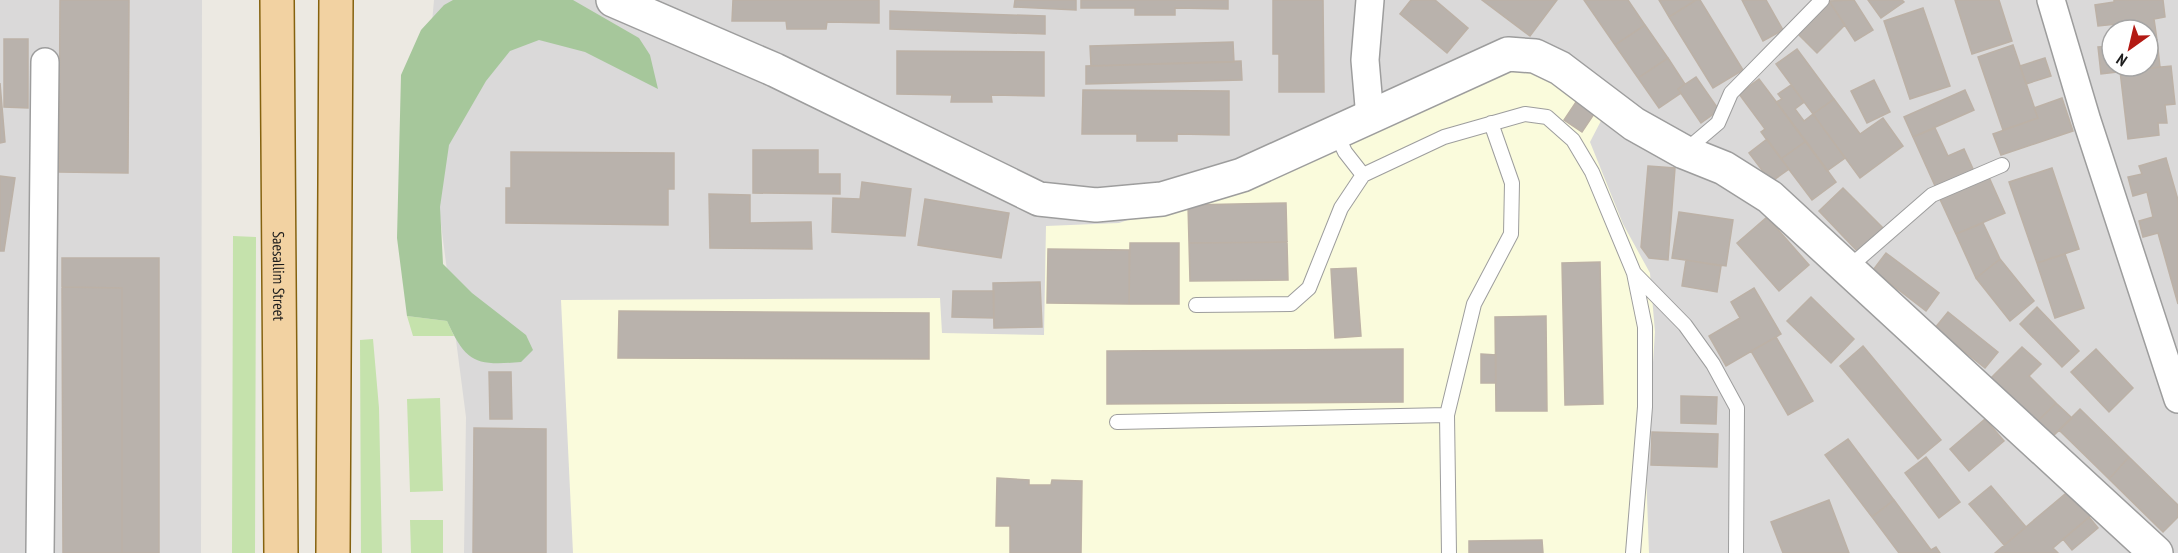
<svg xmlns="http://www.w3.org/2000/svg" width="2178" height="553" viewBox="0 0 2178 553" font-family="'PT Sans Narrow',sans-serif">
<rect width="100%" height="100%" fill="#ece9e2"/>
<path fill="#dad9d9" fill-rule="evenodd" d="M0 0H202L201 553H0Z
M434 0H2178V553H464L466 417 425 101ZM2112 30H2148V66H2112Z"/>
<path fill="#fafbdc" d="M1517 66 1565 84 1604 115 1590 142 1623 224 1650 273 1655 332 1646 470 1649 553H573L561 300 940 298 942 333 1044 335 1046 226 1119 223 1191 198 1254 186Z"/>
<path fill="#c5e2ac" d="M233 236 256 237 255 553H232Z
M407 316 447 321 454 336H413Z
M373 339 379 408 382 553H361L360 340Z
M440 398 443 491 410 492 407 399Z
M410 520H443V553H411Z"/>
<path fill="#a6c79b" d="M453 0H573L639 38 650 55 658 89 585 52 539 40 510 51 486 81 449 145 440 207 443 264 472 293 526 335 533 350 521 362C476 366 466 363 447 321L407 316 397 238 401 75 421 30 444 5Z"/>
<path fill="#b9b2ac" stroke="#bcb1a6" stroke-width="1.5" d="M60 0H129L128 173 59 172Z
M733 0H879V23L827 22 826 29H787L786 21H732Z
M1015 0H1076V10L1014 7Z
M1081 0H1228V9L1175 8V15H1135V8H1081Z
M1273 0H1323L1324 92H1279V54H1273Z
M1411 0H1435L1468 28 1447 53 1400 14Z
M1482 0H1557L1530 36Z
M1584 0H1628L1645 25 1615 45Z
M1659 0H1696L1669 17Z
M1696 0H1700L1743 70 1713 88 1669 17Z
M1742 0H1766L1783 30 1763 41Z
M1854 0 1873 30 1855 41 1829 1Z
M1868 0H1902L1904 2 1881 18Z
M1955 0H1999L2012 41 1972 54Z
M2114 0H2163L2165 17 2154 19 2157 40 2148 41V30H2118L2117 24 2098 26 2095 5 2114 2Z
M1829 1 1845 25 1817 53 1797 33Z
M1923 8 1950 86 1910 99 1884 21Z
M890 11 1045 16V34L890 29Z
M1645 25 1668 58 1638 78 1615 45Z
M4 39H28V108L4 107Z
M2157 40 2160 67 2101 74 2098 47 2112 46V66H2148V41Z
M1233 42 1234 62 1091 66 1090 46Z
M2013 45 2038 118 2003 130 1978 57Z
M1797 49 1834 99 1813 114 1776 64Z
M897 51 1044 52V96L991 95 992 102H951L952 95 897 94Z
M1668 58 1685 84 1678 89 1681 93 1659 108 1638 78Z
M2045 58 2051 76 2026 84 2020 66Z
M1241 61 1242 80 1086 84V66Z
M2171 66 2175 104 2165 105 2167 123H2158L2159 135 2128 139 2120 71Z
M1696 77 1719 110 1701 123 1678 89Z
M1759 79 1806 141 1781 159 1761 132 1765 129 1739 94Z
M1874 80 1890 112 1867 123 1851 91Z
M0 83 5 142 0 143Z
M1791 85 1804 102 1795 109 1804 121 1813 114 1845 158 1827 171 1776 102 1782 99 1778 94Z
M1083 90 1229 91V135L1177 134V141H1137V134H1082Z
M1965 90 1974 110 1913 137 1904 117Z
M2062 98 2073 131 2001 155 1993 134 2038 118 2034 108Z
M1834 99 1860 134 1883 118 1903 146 1860 178 1813 114Z
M1576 102 1594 114 1582 132 1564 120Z
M1935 128 1948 156 1964 149 1974 171 1936 188 1913 137Z
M1767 139 1789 169 1771 182 1749 153Z
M1806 141 1836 182 1812 200 1781 159Z
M753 150H818V174H840V194L753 193Z
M511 152 674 153V189H668V225L506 223V188H511Z
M2166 158 2178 200V304L2158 233 2143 237 2139 221 2153 217 2147 192 2133 196 2128 177 2142 174 2139 166Z
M1648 166 1675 168 1668 260 1649 258 1641 247Z
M2052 168 2079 249 2037 263 2009 182Z
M1988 175 2005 213 1956 234 1939 197Z
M0 176 15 178 4 251H0Z
M862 182 911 189 905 236 832 232 833 198 860 199Z
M1843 188 1886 231 1861 255 1819 211Z
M709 194 750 195V223L811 222 812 249 710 248Z
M925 199 1009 213 1001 258 918 245Z
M1286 203 1287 242 1189 243 1188 205Z
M1679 212 1733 220 1726 266 1672 258Z
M1767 217 1809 265 1779 291 1737 243Z
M1983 223 2000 259 1976 278 1956 234Z
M1287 242 1288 280 1190 281 1189 243Z
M1130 243H1179V304H1129Z
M1048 249 1129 250V304L1047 303Z
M1886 253 1939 293 1926 311 1873 270Z
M2065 254 2084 308 2055 318 2037 263Z
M62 258H159V553H122V288L62 287Z
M2000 259 2034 301 2010 321 1976 278Z
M1686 260 1721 266 1717 292 1682 286Z
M1600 262 1603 404 1565 405 1562 263Z
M1356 268 1361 336 1335 338 1331 269Z
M1040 282 1042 327 994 328 993 283Z
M62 287 122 288V553H63Z
M1754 288 1781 334 1726 366 1709 336 1740 318 1731 302Z
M953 291H994V318L952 317Z
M1811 297 1854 339 1831 363 1787 321Z
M2037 307 2079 351 2062 367 2020 324Z
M619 311 929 313V359L618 358Z
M1948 312 1998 352 1985 368 1935 328Z
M1546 316 1547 411H1496L1495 317Z
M1776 337 1813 401 1788 415 1751 351Z
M1863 346 1941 440 1918 459 1840 366Z
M2022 347 2041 364 2029 376 2056 403 2037 422 1991 378Z
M1403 349V402L1107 404V351Z
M2096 349 2133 388 2109 412 2071 372Z
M1481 354 1496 355V383H1481Z
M489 372H511L512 419H490Z
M1681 396 1717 397 1716 424 1681 423Z
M2056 403 2072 418 2052 437 2037 422Z
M2080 409 2129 457 2109 479 2059 430Z
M1985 419 2004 441 1969 471 1950 449Z
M474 428 546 429V553H473Z
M1652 432 1718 434 1717 467 1651 465Z
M1848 439 1894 500 1872 517 1825 455Z
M1926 457 1960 502 1939 518 1905 473Z
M2129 457 2178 505V517L2163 532 2109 479Z
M997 478 1029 480V485H1051L1052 480 1082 481 1081 553H1010V526H996Z
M1991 486 2026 527 2004 545 1969 504Z
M2071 489 2093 514 2053 548 2058 553H1995Z
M1829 500 1849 553H1783L1771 522Z
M1894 500 1931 550 1936 547 1940 553H1899L1872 517Z
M2089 517 2098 528 2072 550 2063 539Z
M1542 540 1543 553H1469V541Z"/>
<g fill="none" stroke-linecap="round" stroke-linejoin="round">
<g stroke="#9d9d9d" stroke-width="16">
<path id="service" d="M1336 133 1345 152 1363 175
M1685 151 1718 123 1731 93 1822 0
M1847 269 1932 195 2002 165
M1196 305 1291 304 1309 288 1341 208 1363 175 1444 137 1525 114 1547 117 1573 140 1592 172 1634 273 1685 325 1713 364 1737 408 1736 553
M1447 415 1449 553
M1117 422 1447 415 1474 304 1511 234 1512 183 1491 123
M1633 553 1645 407V327L1634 273"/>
</g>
<g stroke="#9d9d9d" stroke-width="30">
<path id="minor" d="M2051 0 2087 121 2178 399
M1370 118 1365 60 1370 0
M40 553 45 62"/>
</g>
<g stroke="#9d9d9d" stroke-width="36">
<path id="tertiary" d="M613 0 775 70 1039 199 1096 205 1162 199 1242 175 1508 54 1535 56 1560 68 1634 124 1684 152 1724 168 1770 197 2156 553"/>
</g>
<g stroke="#85620f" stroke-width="36">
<g id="primary">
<path id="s1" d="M277 0 281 553"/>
<path d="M333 553 336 0"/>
</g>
</g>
<use href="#service" stroke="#fff" stroke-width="14"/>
<use href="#minor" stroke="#fff" stroke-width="27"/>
<use href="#tertiary" stroke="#fff" stroke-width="33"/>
<use href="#primary" stroke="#f2d2a2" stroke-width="33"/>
</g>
<g text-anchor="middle" stroke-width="4.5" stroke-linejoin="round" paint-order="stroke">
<g font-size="16" fill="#1c1c1c" stroke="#fff">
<text dy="6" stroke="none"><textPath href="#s1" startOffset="276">Saesallim Street</textPath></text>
</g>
</g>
<g transform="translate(2130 48) rotate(214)"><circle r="28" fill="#ffffff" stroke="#a4a4a4" stroke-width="1.5"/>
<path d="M0-4.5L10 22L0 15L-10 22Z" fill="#b31a14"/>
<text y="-9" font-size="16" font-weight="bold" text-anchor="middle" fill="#1c1c1c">N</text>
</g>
</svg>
